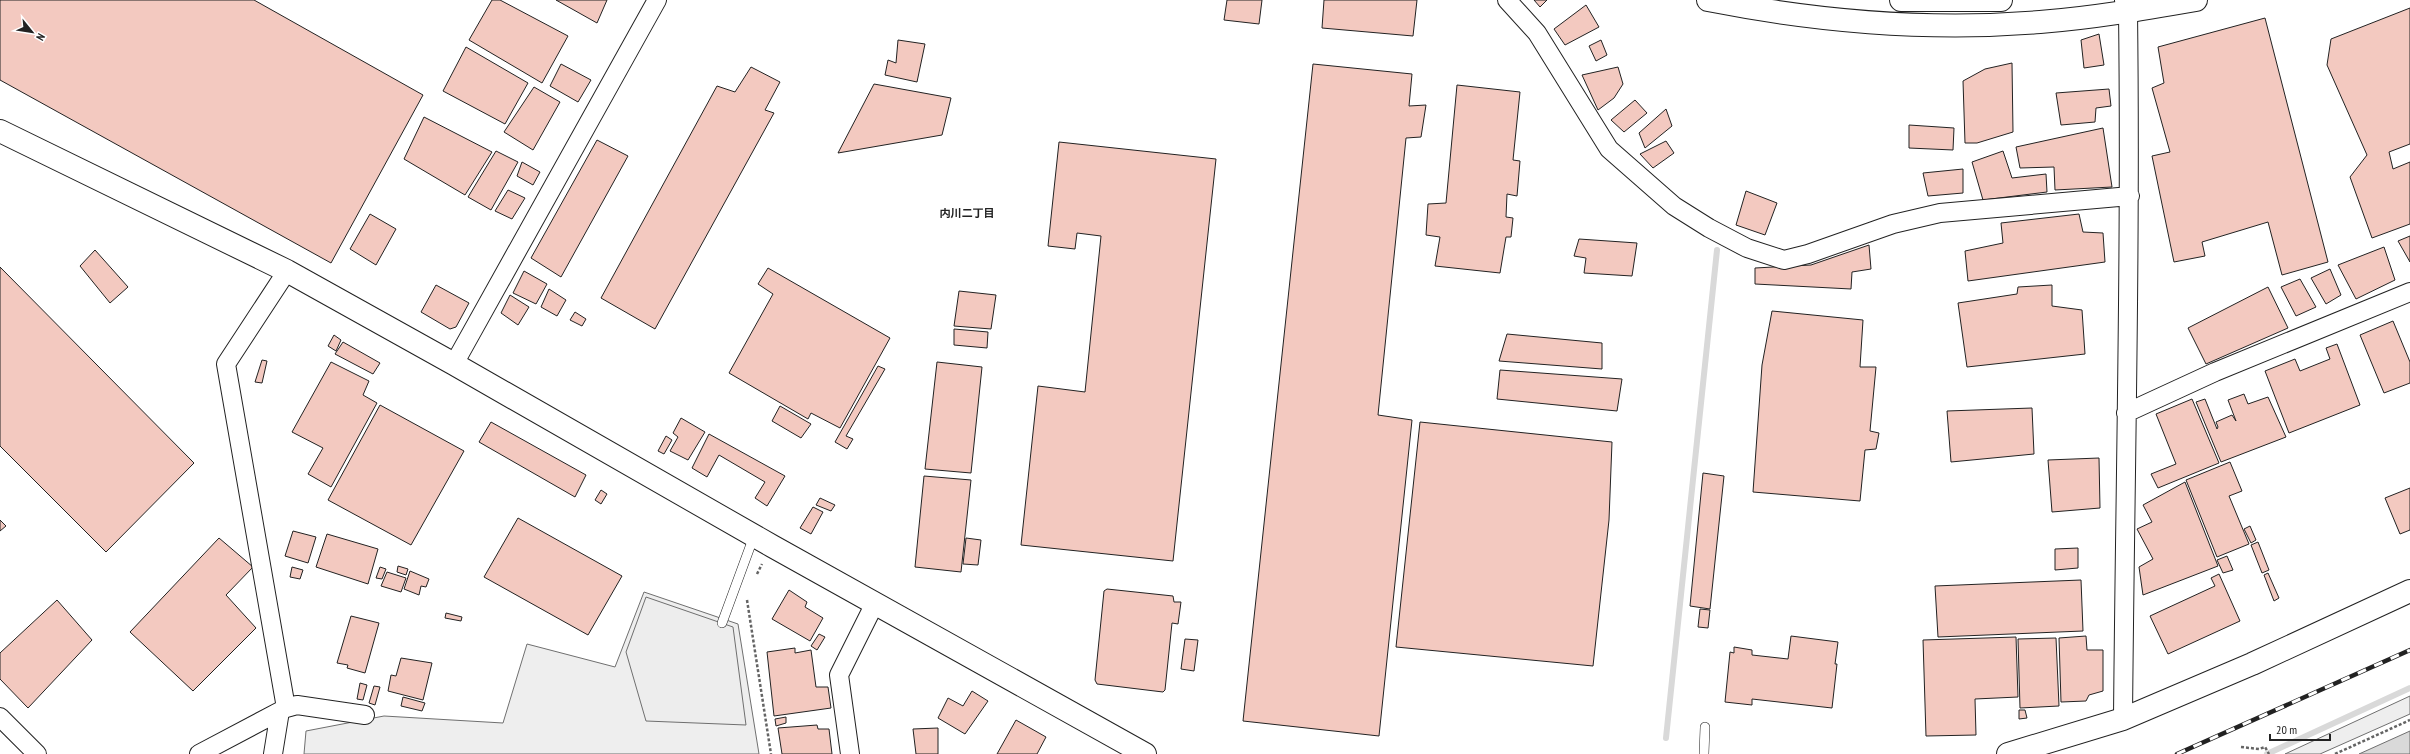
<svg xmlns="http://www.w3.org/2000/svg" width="2410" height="754" viewBox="0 0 2410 754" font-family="'PT Sans Narrow','Noto Sans JP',sans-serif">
<rect width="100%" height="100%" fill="#fff"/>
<path fill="#eee" stroke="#6f6f6f" d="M644 592 738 624 759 754H304L306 731 384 716 503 723 527 644 615 667Z
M2410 696V714L2320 754H2285Z"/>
<path fill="#ededed" stroke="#6f6f6f" d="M646 597 733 627 746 725 646 721 626 652Z"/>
<path fill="#d9d9d9" stroke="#6f6f6f" d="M2410 731V754H2359Z"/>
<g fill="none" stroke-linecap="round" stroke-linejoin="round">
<path stroke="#d9d9d9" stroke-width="6" d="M1666 738 1717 250
M2267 754 2410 688"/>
</g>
<path fill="#f3c9c0" stroke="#222" d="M0 0H254L423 95 331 263 0 80Z
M492 0H500L568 36 542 83 469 40Z
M556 0H607L597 23Z
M1227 0H1262L1259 24 1224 20Z
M1324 0H1417L1413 36 1322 28Z
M1534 0H1547L1540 7Z
M1586 5 1599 27 1565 45 1554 29Z
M2410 8V144L2389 152 2393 169 2410 162V224L2372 238 2350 177 2367 155 2327 65 2331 39Z
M2265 18 2328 262 2282 275 2268 222 2202 242 2205 256 2174 262 2152 156 2170 152 2152 88 2164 83 2158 47Z
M2099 34 2104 65 2084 68 2081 40Z
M898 40 925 44 917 82 885 75 888 60 896 63Z
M1601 40 1607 55 1596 61 1589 46Z
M466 47 528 83 505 124 443 91Z
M2012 63 2013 132 1977 143H1965L1963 81 1985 69Z
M561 64 591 80 578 102 550 86Z
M1313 64 1412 74 1409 106 1426 105 1421 137 1406 138 1378 415 1412 420 1379 736 1243 721Z
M751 67 780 82 765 110 774 113 655 329 601 298 717 86 735 92Z
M1618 67 1623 84 1614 98 1598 110 1582 75Z
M874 84 951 98 942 135 838 153Z
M1457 85 1520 92 1513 160 1520 161 1517 196 1507 194 1506 217 1513 218 1511 237H1506L1500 273 1435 266 1440 237 1426 235 1428 204 1446 203Z
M534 87 560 102 533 150 504 132Z
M2109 89 2111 106 2096 108 2095 122 2061 125 2056 93Z
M1635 100 1647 113 1624 132 1611 120Z
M1666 109 1672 126 1645 148 1639 133Z
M424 117 492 152 465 195 404 159Z
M1909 125 1954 128 1953 150 1909 148Z
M2103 128 2112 187 2055 190 2054 167 2020 168 2016 147Z
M597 140 628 156 561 277 531 258Z
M1666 141 1674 153 1653 168 1640 154Z
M1059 142 1216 159 1173 561 1021 545 1038 386 1085 392 1101 236 1077 233 1075 249 1048 246Z
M496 151 518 162 491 210 468 197Z
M2003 151 2012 178 2046 174 2047 192 1983 200 1972 162Z
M522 162 540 172 533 185 517 176Z
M1963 169V193L1928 196 1923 173Z
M508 190 525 198 512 219 495 211Z
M1746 191 1777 203 1765 235 1736 225Z
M370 214 396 229 376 265 350 249Z
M2079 214 2083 232 2103 233 2105 262 1968 281 1965 251 2003 243 2001 223Z
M2410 236V262L2398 241Z
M1579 239 1637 243 1632 276 1584 273 1586 258 1574 256Z
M1869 245 1871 269 1852 272 1851 289 1755 284V268L1811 265Z
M2384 247 2395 280 2356 299 2338 265Z
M95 250 128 287 110 303 80 266Z
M0 267 194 463 106 552 0 446Z
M768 268 890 338 840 428 811 413 808 419 729 373 773 294 758 284Z
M2330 269 2341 295 2326 304 2311 278Z
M524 271 547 284 536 304 513 293Z
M2300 279 2316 307 2296 316 2281 287Z
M436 285 469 303 456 327 450 329 421 312Z
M2052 285V306L2082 310 2085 354 1967 367 1958 303 2017 294 2018 287Z
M2268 287 2288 328 2206 364 2188 328Z
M549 289 566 300 557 316 541 307Z
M959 291 996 295 991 329 954 326Z
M510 295 529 307 518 325 501 313Z
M1772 311 1863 320 1860 367H1876L1870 431 1879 433 1876 449 1865 450 1860 501 1753 492 1762 365Z
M575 312 586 319 582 326 570 320Z
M2393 321 2410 362V383L2384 393 2360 335Z
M954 329 988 332 987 348 954 345Z
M1507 334 1602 343V369L1499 361Z
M334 335 341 340 336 351 328 346Z
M343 342 380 363 373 374 335 354Z
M2337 344 2360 405 2289 433 2265 371 2295 359 2300 371 2330 359 2326 348Z
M262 360 267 361 262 383 255 382Z
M331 362 369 381 363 395 377 403 331 487 308 474 323 448 292 432Z
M937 362 982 367 971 473 925 469Z
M878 366 885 369 846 436 853 439 847 449 835 442Z
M1500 370 1622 379 1617 411 1497 399Z
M2244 394 2248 404 2268 397 2286 437 2221 462 2196 402 2205 399 2217 429 2218 427 2216 422 2232 415 2236 421 2228 400Z
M2192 399 2219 463 2158 488 2151 474 2176 464 2156 414Z
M380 405 464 451 411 545 328 500Z
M780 406 811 424 801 438 772 421Z
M2032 408 2034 454 1951 462 1947 411Z
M681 418 705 432 688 460 670 451 678 437 673 433Z
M491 422 586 475 575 497 479 442Z
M1420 422 1612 442 1609 520 1593 666 1396 647Z
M709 434 785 476 767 506 755 498 765 482 719 455 707 477 692 468Z
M666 436 672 440 664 454 658 451Z
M2099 458 2100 508 2052 512 2048 460Z
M2230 462 2242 491 2229 496 2249 544 2217 557 2186 480Z
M1703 473 1724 476 1710 609 1690 606Z
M924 476 971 480 961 572 915 567Z
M2185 482 2218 566 2143 595 2139 567 2153 559 2137 529 2152 522 2143 505Z
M2410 488V530L2400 534 2385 498Z
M601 490 607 494 601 504 595 500Z
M820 498 835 505 831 511 816 505Z
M813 507 823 512 811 534 800 528Z
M518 518 622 576 588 635 484 577Z
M0 520 6 526 0 531Z
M2250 526 2256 540 2251 543 2244 529Z
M293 531 316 537 308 563 285 556Z
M327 534 378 549 368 584 316 567Z
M219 538 253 567 226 595 256 628 193 691 130 632Z
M966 538 981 540 978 565 963 564Z
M2258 542 2269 570 2262 573 2251 545Z
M2078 548V568L2055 570V549Z
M2227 556 2233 570 2223 573 2217 560Z
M398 566 408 569 406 575 397 572Z
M292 567 303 570 300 579 290 577Z
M380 567 386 569 382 579 376 578Z
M410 571 429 579 426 587 421 586 419 595 404 589Z
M387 572 406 578 401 592 381 586Z
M2268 573 2279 598 2274 601 2264 575Z
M2219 574 2240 621 2168 654 2150 616 2215 586 2211 578Z
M2081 580 2083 631 1938 637 1935 586Z
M1107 589 1173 596 1174 602H1181L1178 624 1172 623 1165 690 1163 692 1097 684 1095 680 1104 591Z
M789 590 807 602 805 607 823 618 810 641 772 619Z
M57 600 92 640 28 708 0 679V653Z
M1700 609 1710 610 1708 628 1698 627Z
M446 613 462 617 461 621 445 618Z
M351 616 379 623 365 673 347 668 348 665 337 663Z
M819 634 825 637 817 650 811 646Z
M1791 636 1838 642 1835 664H1837L1832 708 1752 699V705L1725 702 1730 652 1734 653V647L1752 650V655L1788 659Z
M2086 636 2087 650H2103V691L2089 695 2086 701 2061 702 2059 638Z
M2016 637 2018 697 1975 699 1976 735 1926 736 1923 640Z
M2056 638 2059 706 2020 708 2018 639Z
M1185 639 1198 640 1194 671 1181 669Z
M795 648V653L811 650 816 687H828L831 708 774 716 767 652Z
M401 658 432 663 423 700 388 691 391 675 396 676Z
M360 683 367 685 363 700 357 699Z
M374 686 380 687 375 705 369 703Z
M972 691 988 701 965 734 938 718 948 698 963 706Z
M403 697 425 703 422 711 401 706Z
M2019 710H2025L2027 718 2019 719Z
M786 717V723L776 726 775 719Z
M1016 720 1046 737 1037 754H997Z
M817 725 818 729H829L832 754H782L778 728Z
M938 728V754H916L913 729Z"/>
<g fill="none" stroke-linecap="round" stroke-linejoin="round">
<g stroke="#222" stroke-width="10">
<path id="service" d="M722 623 754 536
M1704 754 1705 727"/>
</g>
<g stroke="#222" stroke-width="20">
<path id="minor" d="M1507 0 1537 33 1609 149 1674 206 1709 228 1747 248 1784 260 1808 254 1893 224 1940 213 2130 196
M454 364 657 0
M2126 413 2215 372 2410 292
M286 708 297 705 365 715
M0 717 37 754
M2123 719C2125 483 2131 247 2128 11L2124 0
M199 754 286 708 226 364 287 271
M273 754 280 711
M850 754 839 675 875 603"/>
</g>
<g stroke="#222" stroke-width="24">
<path id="tertiary" d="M1708 0C1815 21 1931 31 2040 22 2092 18 2144 9 2196 0
M1901 0H2001
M0 131 287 271 454 364 772 546 1145 754
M2008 754 2123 719 2252 664 2410 591"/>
</g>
<path stroke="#646464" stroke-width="2.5" stroke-dasharray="3 2" stroke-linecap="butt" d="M757 574 762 564
M747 600 771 754
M2241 747 2259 749 2265 747 2269 754
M2335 754 2410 720"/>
<use href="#service" stroke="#fff" stroke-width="9"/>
<use href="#minor" stroke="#fff" stroke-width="18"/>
<use href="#tertiary" stroke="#fff" stroke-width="22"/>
<g stroke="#222" stroke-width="4.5">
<path id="rail" d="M2177 754 2410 650"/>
</g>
<use href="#rail" stroke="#fff" stroke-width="3" stroke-dasharray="9" stroke-linecap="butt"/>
</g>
<g text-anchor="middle" stroke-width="3" stroke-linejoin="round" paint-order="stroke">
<g font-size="11" font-weight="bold" fill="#222" stroke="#fff">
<text x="967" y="217">内川二丁目</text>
</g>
</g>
<g transform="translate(32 32) rotate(120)" stroke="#ffffff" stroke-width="3" paint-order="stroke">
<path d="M0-3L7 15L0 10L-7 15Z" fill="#222222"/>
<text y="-6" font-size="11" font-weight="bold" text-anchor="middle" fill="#222222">N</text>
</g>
<path d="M2270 734v6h60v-6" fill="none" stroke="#222222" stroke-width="2"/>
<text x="2276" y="734" font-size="12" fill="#222222" stroke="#ffffff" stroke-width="3" paint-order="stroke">20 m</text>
</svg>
